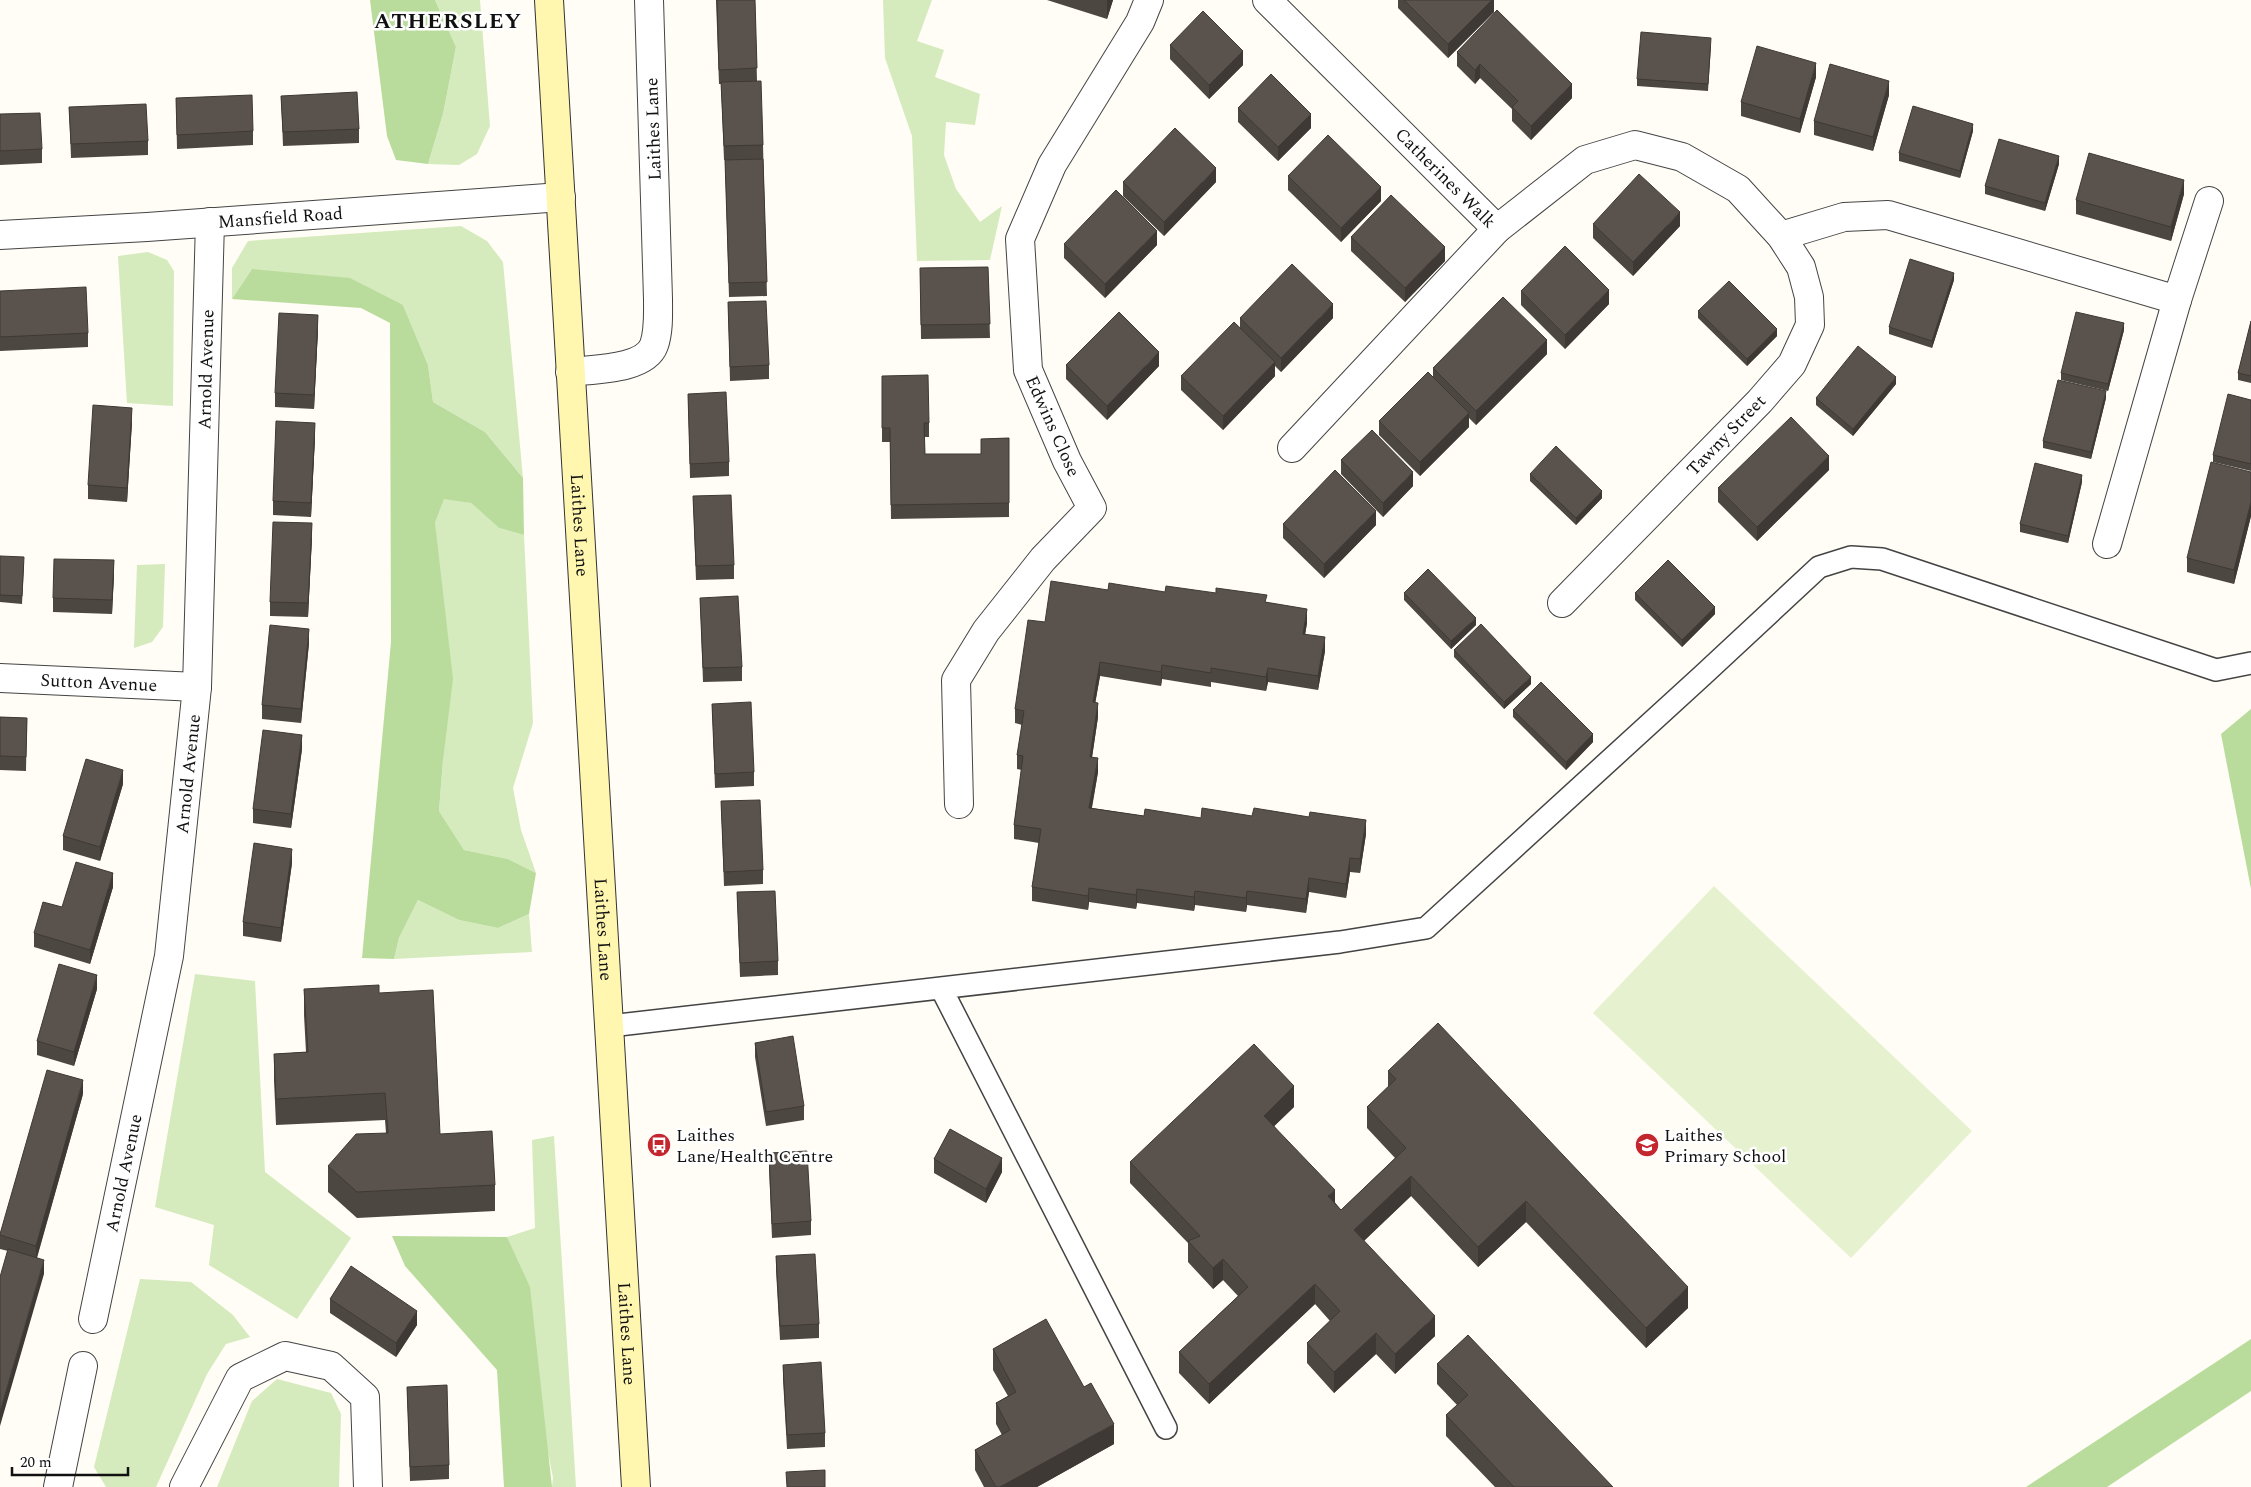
<svg xmlns="http://www.w3.org/2000/svg" width="2251" height="1487" viewBox="0 0 2251 1487" font-family="Spectral,serif">
<rect width="100%" height="100%" fill="#fffdf5"/>
<path fill="#d5ebbd" d="M435 0H480L490 126 477 154 459 165 428 164 443 114 456 47Z
M883 0H932L917 41 944 50 935 77 980 94 975 125 946 122 944 155 956 189 980 222 1002 206 990 260 917 261 912 136 885 58Z
M461 226 487 241 503 262 523 478 485 432 433 402 428 365 403 305 252 269 232 299V268L248 241Z
M148 252 167 260 174 271 173 406 127 403 118 256Z
M444 498 471 503 499 528 524 535 533 723 513 788 521 830 536 873 508 859 464 850 439 811 443 760 435 523Z
M165 564 163 627 152 642 134 648 137 565Z
M418 900 459 920 498 928 529 914 532 952 394 959 399 938Z
M195 974 255 981 265 1172 351 1238 297 1319 209 1265 214 1225 155 1207Z
M554 1136 576 1487H552L553 1478 507 1237 535 1228 532 1140Z
M140 1279 191 1282 233 1315 250 1337 226 1344 207 1374 156 1487H106L94 1467Z
M277 1379 331 1393 341 1414 339 1487H217L252 1401Z"/>
<path fill="#b9dc9c" d="M370 0H435L456 47 443 114 428 164 396 160 387 136Z
M252 269 350 278 403 305 428 365 433 402 485 432 523 478 524 535 499 528 471 503 444 499 435 523 453 679 443 760 439 811 464 850 508 859 536 873 529 914 498 928 459 920 418 900 399 938 394 959 362 958 391 642 390 323 361 308 232 299Z
M2251 709V889L2221 734Z
M392 1236 507 1237 530 1287 552 1487H504L497 1370 405 1266Z
M2251 1339V1391L2107 1487H2026Z"/>
<path fill="#e6f2cf" d="M1714 886 1972 1131 1851 1258 1593 1013Z"/>
<g fill="none" stroke-linecap="round" stroke-linejoin="round">
<g stroke="#444" stroke-width="24">
<path id="service" d="M941 988 1166 1428
M610 1026 1340 942 1426 928 1703 675 1819 567 1851 557 1882 559 2216 670 2251 663"/>
</g>
<g stroke="#444" stroke-width="30">
<g id="minor">
<path id="s1" d="M1267 0 1497 229 1292 448"/>
<path d="M1497 229 1585 160 1635 145 1682 157 1738 189 1781 236 1801 267 1809 297 1810 325 1792 364 1760 401 1562 603"/>
<path id="s2" d="M0 235 147 227 561 197"/>
<path d="M1781 236 1844 217 1888 215 2177 300"/>
<path d="M570 372C593 369 645 370 654 345 659 331 658 313 658 299L649 0"/>
<path d="M2107 544 2177 300 2209 201"/>
<path id="s3" d="M0 678 197 687"/>
<path d="M959 804 956 680 986 631 1043 559 1092 508 1067 461 1028 370 1020 239 1052 165 1140 22 1149 0"/>
<path id="s4" d="M93 1319 169 956 197 687 210 222"/>
<path d="M58 1487 83 1366"/>
<path d="M184 1487 240 1378 285 1356 331 1366 365 1397 368 1487"/>
</g>
</g>
<g stroke="#333" stroke-width="30">
<g id="secondary">
<path id="s5" d="M549 0 636 1487"/>
</g>
</g>
<use href="#service" stroke="#fff" stroke-width="21"/>
<use href="#minor" stroke="#fff" stroke-width="28"/>
<use href="#secondary" stroke="#fff6b0" stroke-width="28"/>
</g>
<path fill="#4d4742" d="M716 0H755L757 81 763 145 767 296 729 297 725 160H724L721 84H719Z
M1047 0H1113L1107 19Z
M1398 0H1494V12L1448 58 1398 8Z
M1170 45 1243 65 1209 99 1170 59Z
M1711 45 1708 91 1637 86V79Z
M1457 52 1572 98 1531 140 1512 121V109L1480 78 1475 84 1457 66Z
M1816 77 1800 133 1741 116V102Z
M1889 95 1873 151 1814 135V121Z
M281 96 359 129V143L283 146Z
M176 98 253 131V145L177 149Z
M69 107 148 141V155L71 158Z
M1238 108 1311 128 1278 161 1238 122Z
M0 114 42 149V163L0 165Z
M1973 131 1960 178 1899 161V153Z
M2059 164 2045 211 1985 194V186Z
M1288 176 1381 201 1341 242 1288 190Z
M1123 182H1216L1164 236 1123 196Z
M2184 194 2171 241 2076 214V200Z
M1593 224 1680 226 1633 276 1593 238Z
M1351 237 1445 261 1405 302 1351 251Z
M1064 244 1157 245 1105 298 1064 258Z
M988 267 990 338 921 339 920 268Z
M1954 280 1932 348 1889 334V327Z
M0 291 88 333V347L0 351Z
M1521 291 1609 304 1565 349 1521 305Z
M728 302 769 365V379L730 381Z
M1698 311 1777 336 1747 366 1698 318Z
M1240 318H1333L1281 372 1275 366V376L1223 430 1181 390V376L1240 328Z
M2251 321V383L2238 380V373Z
M318 329 314 409 275 407V393Z
M2124 330 2108 391 2061 380V373Z
M1547 354 1476 425 1469 418V427L1420 476 1379 435V421L1433 377V368Z
M1066 365 1159 366 1107 420 1066 379Z
M882 376 929 423V437H924L925 454H981V439L1009 438V517L891 519 890 442H882Z
M1896 384 1853 436 1816 405V398Z
M688 394 729 462V476L690 478Z
M2106 398 2091 459 2043 448V441Z
M2251 400V471L2213 462V455Z
M132 422 127 502 88 499V485Z
M315 437 311 517 273 515V501Z
M1341 460 1413 486 1383 517 1341 474Z
M1829 470 1757 541 1718 502V488Z
M2251 472V516L2234 584 2187 572V558Z
M1530 474 1602 498 1576 525 1530 481Z
M2082 482 2068 543 2020 532V524Z
M693 496 734 565V579L696 580Z
M1283 524 1376 525 1324 578 1283 538Z
M312 537 308 617 270 616V602Z
M0 556 24 564 22 604 0 602Z
M114 574 112 614 53 612V598Z
M1108 590 1165 592 1267 602 1307 623 1305 634 1325 651 1318 690 1268 682 1266 691 1211 682V687L1162 679 1161 686 1100 676 1095 703 1098 717 1092 757 1098 772 1092 808 1144 816 1201 818 1366 834 1360 873 1350 872 1346 898 1309 892 1306 913 1247 905 1246 912 1195 905 1194 911 1137 903 1136 909 1089 902 1088 910 1032 901V887L1039 843 1014 839V825L1022 770 1017 769V755L1022 725 1015 723V709L1045 622Z
M1404 593 1476 625 1451 649 1404 600Z
M1635 593 1715 614 1682 647 1635 600Z
M700 598 742 667V681L703 682Z
M309 643 301 723 262 719V705Z
M1454 650 1531 684 1504 709 1454 657Z
M712 704 754 772V786L715 788Z
M1513 710 1593 742 1566 770 1513 717Z
M0 717 27 718 26 771 0 770Z
M302 749 291 828 253 823V809Z
M123 784 100 861 63 850V836Z
M721 801 763 870V884L724 886Z
M292 863 281 942 243 936V922Z
M113 887 90 964 34 947V933L62 907Z
M737 892 778 961V975L740 977Z
M97 989 74 1066 37 1055V1041Z
M304 989 379 993 440 1134 495 1185V1211L357 1218 328 1192V1166L386 1133 385 1120 276 1125 274 1080V1054L306 1052 304 1015Z
M755 1043 804 1106V1120L766 1126 755 1057Z
M1388 1071 1688 1308 1646 1348 1526 1222 1478 1267 1411 1196 1364 1241 1435 1336 1395 1374 1376 1354 1334 1393 1307 1363V1343L1330 1321 1315 1304 1209 1404 1179 1373V1352L1238 1296 1223 1280 1213 1289 1188 1262V1243L1130 1183V1162L1294 1107 1274 1126 1341 1210 1395 1158 1367 1128V1107L1388 1087Z
M83 1094 37 1258 44 1274 8 1251 0 1249V1234Z
M769 1153 811 1221V1235L772 1238 769 1167Z
M934 1159 1002 1172 986 1203 934 1173Z
M776 1256 819 1324V1338L780 1340 776 1270Z
M330 1299 417 1325 396 1357 330 1313Z
M993 1349 1114 1444 1037 1487H984L975 1470V1450L1002 1435 996 1424V1403L1008 1396 993 1370Z
M1437 1364 1613 1487H1495L1446 1436V1415L1457 1405 1437 1384Z
M783 1365 825 1433V1447L787 1449 783 1379Z
M407 1387 449 1465V1479L410 1481Z"/>
<path fill="#3f3936" d="M1107 0H1113L1107 19Z
M1492 0H1494V12L1448 58V44Z
M1243 51V65L1209 99V85Z
M1816 63V77L1800 133V119Z
M1480 64V78L1475 84V70Z
M1889 81V95L1873 151V137Z
M1572 84V98L1531 140V126Z
M1311 114V128L1278 161V147Z
M1973 124V131L1960 178V171Z
M2059 156V164L2045 211V203Z
M1216 168V182L1164 236V222Z
M2184 180V194L2171 241V227Z
M1381 187V201L1341 242V228Z
M1680 212V226L1633 276V262Z
M1157 231V245L1105 298V284Z
M1445 247V261L1405 302V288Z
M1954 273V280L1932 348V341Z
M1609 290V304L1565 349V335Z
M1333 304V318L1281 372V358Z
M318 315V329L314 409V395Z
M2124 323V330L2108 391V384Z
M1777 329V336L1747 366V359Z
M1547 340V354L1476 425V411Z
M1159 352V366L1107 420V406Z
M1275 362V376L1223 430V416Z
M1896 377V384L1853 436V429Z
M2106 391V398L2091 459V452Z
M132 408V422L127 502V488Z
M1469 413V427L1420 476V462Z
M315 423V437L311 517V503Z
M1829 456V470L1757 541V527Z
M1413 472V486L1383 517V503Z
M2082 475V482L2068 543V536Z
M1602 491V498L1576 525V518Z
M2251 502V516L2234 584V570Z
M1376 511V525L1324 578V564Z
M312 523V537L308 617V603Z
M114 560V574L112 614V600Z
M1715 607V614L1682 647V640Z
M1307 609V623L1303 648V634Z
M1476 618V625L1451 649V641Z
M309 629V643L301 723V709Z
M1325 637V651L1318 690V676Z
M1100 662V676L1093 716V702Z
M1162 665V679L1161 686V672Z
M1268 668V682L1266 691V677Z
M1531 677V684L1504 709V702Z
M1098 703V717L1090 771V757Z
M1593 734V742L1566 770V762Z
M302 735V749L291 828V814Z
M1098 758V772L1089 822V808Z
M123 770V784L100 861V847Z
M1366 820V834L1360 873V859Z
M292 849V863L281 942V928Z
M1350 858V872L1346 898V884Z
M113 873V887L90 964V950Z
M1309 878V892L1306 913V899Z
M1089 888V902L1088 910V896Z
M1137 889V903L1136 909V895Z
M1195 891V905L1194 911V897Z
M1247 891V905L1246 912V898Z
M97 975V989L74 1066V1052Z
M83 1080V1094L36 1260V1246Z
M1294 1086V1107L1264 1136V1116Z
M1002 1158V1172L986 1203V1189Z
M1411 1176V1196L1354 1250V1230Z
M1335 1190V1211L1328 1196Z
M1526 1201V1222L1478 1267V1247Z
M1223 1259V1280L1213 1289V1268Z
M44 1260V1274L0 1426V1412Z
M1315 1284V1304L1209 1404V1384Z
M1688 1287V1308L1646 1348V1328Z
M417 1311V1325L396 1357V1343Z
M1435 1316V1336L1395 1374V1354Z
M1376 1333V1354L1334 1393V1372Z
M1114 1424V1444L1037 1487H1000Z"/>
<path fill="#5a524d" stroke="#3f3936" d="M717 0H755L757 68 719 70Z
M1404 0H1492L1448 44Z
M1497 10 1572 84 1531 126 1512 107 1518 101 1480 64 1475 70 1457 52Z
M1203 11 1243 51 1209 85 1170 45Z
M1641 32 1711 38 1708 84 1637 79Z
M1757 46 1816 63 1800 119 1741 102Z
M1830 64 1889 81 1873 137 1814 121Z
M1271 74 1311 114 1278 147 1238 108Z
M761 81 763 145 724 146 721 82Z
M357 92 359 129 283 132 281 96Z
M252 95 253 131 177 135 176 98Z
M146 104 148 141 71 144 69 107Z
M1913 106 1973 124 1960 171 1899 153Z
M40 113 42 149 0 151V114Z
M1175 128 1216 168 1164 222 1123 182Z
M1328 135 1381 187 1341 228 1288 176Z
M1999 139 2059 156 2045 203 1985 186Z
M2089 153 2184 180 2171 227 2076 200Z
M763 159 767 282 729 283 725 160Z
M1639 174 1680 212 1633 262 1593 224Z
M1116 190 1157 231 1105 284 1064 244Z
M1391 195 1445 247 1405 288 1351 237Z
M1565 246 1609 290 1565 335 1521 291Z
M1910 259 1954 273 1932 341 1889 327Z
M1292 264 1333 304 1281 358 1240 318Z
M988 267 990 324 921 325 920 268Z
M1729 281 1777 329 1747 359 1698 311Z
M86 287 88 333 0 337V291Z
M1503 297 1547 340 1476 411 1433 368Z
M766 301 769 365 730 367 728 302Z
M1119 312 1159 352 1107 406 1066 365Z
M2076 312 2124 323 2108 384 2061 373Z
M279 313 318 315 314 395 275 393Z
M2251 321V376L2238 373Z
M1234 322 1275 362 1223 416 1181 376Z
M1858 346 1896 377 1853 429 1816 398Z
M1428 372 1469 413 1420 462 1379 421Z
M928 375 929 423H924L925 454H981V439L1009 438V503L891 505 890 428H882V376Z
M2058 380 2106 391 2091 452 2043 441Z
M726 392 729 462 690 464 688 394Z
M2228 394 2251 400V464L2213 455Z
M93 405 132 408 127 488 88 485Z
M1791 417 1829 456 1757 527 1718 488Z
M276 421 315 423 311 503 273 501Z
M1372 430 1413 472 1383 503 1341 460Z
M1556 446 1602 491 1576 518 1530 474Z
M2211 462 2251 472V502L2234 570 2187 558Z
M2035 463 2082 475 2068 536 2020 524Z
M1335 470 1376 511 1324 564 1283 524Z
M731 495 734 565 696 566 693 496Z
M273 522 312 523 308 603 270 602Z
M0 556 24 557 22 596 0 595Z
M54 559 114 560 112 600 53 598Z
M1668 560 1715 607 1682 640 1635 593Z
M1428 569 1476 618 1451 641 1404 593Z
M1051 581 1108 590 1109 583 1165 592 1166 586 1216 593V588L1267 595 1265 602 1307 609 1303 634 1325 637 1318 676 1268 668 1266 677 1211 668V673L1162 665 1161 672 1100 662 1093 702 1098 703 1090 757 1098 758 1089 808 1144 816 1145 809 1201 818 1202 808 1252 816 1254 808 1309 817 1310 812 1366 820 1360 859 1350 858 1346 884 1309 878 1306 899 1247 891 1246 898 1195 891 1194 897 1137 889 1136 895 1089 888 1088 896 1032 887 1041 829 1014 825 1023 756 1017 755 1024 711 1015 709 1028 620 1045 622Z
M738 596 742 667 703 668 700 598Z
M1481 624 1531 677 1504 702 1454 650Z
M270 625 309 629 301 709 262 705Z
M1541 682 1593 734 1566 762 1513 710Z
M751 702 754 772 715 774 712 704Z
M0 717 27 718 26 757 0 756Z
M263 730 302 735 291 814 253 809Z
M86 759 123 770 100 847 63 836Z
M760 800 763 870 724 872 721 801Z
M254 843 292 849 281 928 243 922Z
M76 862 113 873 90 950 34 933 43 902 62 907Z
M775 891 778 961 740 963 737 892Z
M59 964 97 975 74 1052 37 1041Z
M379 985V993L433 990 440 1134 492 1131 495 1185 357 1192 328 1166 356 1134 388 1133 385 1093 276 1099 274 1054 308 1052 304 989Z
M1438 1023 1688 1287 1646 1328 1526 1201 1478 1247 1411 1176 1354 1230 1435 1316 1395 1354 1376 1333 1334 1372 1307 1343 1340 1311 1315 1284 1209 1384 1179 1352 1248 1287 1223 1259 1213 1268 1188 1241 1200 1236 1130 1162 1254 1044 1294 1086 1264 1116 1335 1190 1328 1196 1341 1210 1406 1148 1367 1107 1396 1079 1388 1071Z
M793 1036 804 1106 766 1112 755 1043Z
M47 1070 83 1080 36 1246 0 1235V1234Z
M950 1129 1002 1158 986 1189 934 1159Z
M807 1151 811 1221 772 1224 769 1153Z
M8 1249 44 1260 0 1412V1277Z
M815 1254 819 1324 780 1326 776 1256Z
M351 1266 417 1311 396 1343 330 1299Z
M1046 1319 1084 1387 1091 1383 1114 1424 1000 1487H996L975 1450 1010 1430 996 1403 1016 1392 993 1349Z
M1468 1335 1613 1487H1514L1446 1415 1468 1395 1437 1364Z
M821 1362 825 1433 787 1435 783 1365Z
M447 1385 449 1465 410 1467 407 1387Z
M825 1470V1487H787L786 1472Z"/>
<defs>
<g id="bus-disc" transform="scale(1.25)"><circle r="9.5" fill="#c4262e" stroke="#fff"/><path d="M-5-6H5V4H4V6H2V4H-2V6H-4V4H-5ZM-3.5-4V0h7V-4ZM-3.5 1.2v1.5H-2V1.2ZM2 1.2v1.5H3.5V1.2Z" fill="#fff"/></g>
<g id="school-disc" transform="scale(1.25)"><circle r="9.5" fill="#c4262e" stroke="#fff"/><path d="M0-5L7-2L0 1L-7-2ZM-4 1L0 2.5L4 1V4Q0 6-4 4Z" fill="#fff"/></g>
</defs>
<g fill-rule="evenodd">
<use href="#bus-disc" x="659" y="1145"/>
<use href="#school-disc" x="1647" y="1145"/>
</g>
<g text-anchor="middle" stroke-width="5" stroke-linejoin="round" paint-order="stroke">
<g font-size="18" fill="#111" stroke="#fff">
<text transform="translate(653 129) rotate(-92)" y="6">Laithes Lane</text>
<text dy="6" stroke="none"><textPath href="#s1" startOffset="252">Catherines Walk</textPath></text>
<text dy="6" stroke="none"><textPath href="#s2" startOffset="281">Mansfield Road</textPath></text>
<text dy="6" stroke="none"><textPath href="#s4" startOffset="959">Arnold Avenue</textPath></text>
<text transform="translate(1053 426) rotate(66)" y="6">Edwins Close</text>
<text transform="translate(1726 435) rotate(-46)" y="6">Tawny Street</text>
<text dy="6" stroke="none"><textPath href="#s5" startOffset="526">Laithes Lane</textPath></text>
<text dy="6" stroke="none"><textPath href="#s3" startOffset="99">Sutton Avenue</textPath></text>
<text dy="6" stroke="none"><textPath href="#s4" startOffset="554">Arnold Avenue</textPath></text>
<text dy="6" stroke="none"><textPath href="#s5" startOffset="931">Laithes Lane</textPath></text>
<text dy="6" stroke="none"><textPath href="#s4" startOffset="149">Arnold Avenue</textPath></text>
<text dy="6" stroke="none"><textPath href="#s5" startOffset="1336">Laithes Lane</textPath></text>
</g>
<g font-size="18" fill="#111" stroke="#fff" text-anchor="start">
<text x="676" y="1141">Laithes<tspan x="676" dy="21">Lane/Health Centre</tspan></text>
<text x="1664" y="1141">Laithes<tspan x="1664" dy="21">Primary School</tspan></text>
</g>
<g font-size="22" font-weight="bold" letter-spacing="1" fill="#111" stroke="#fff">
<text x="448" y="28">ATHERSLEY</text>
</g>
</g>
<path d="M12 1467v8h116v-8" fill="none" stroke="#111111" stroke-width="2.5"/>
<text x="20" y="1467" font-size="15" fill="#111111" stroke="#ffffff" stroke-width="4" paint-order="stroke">20 m</text>
</svg>
